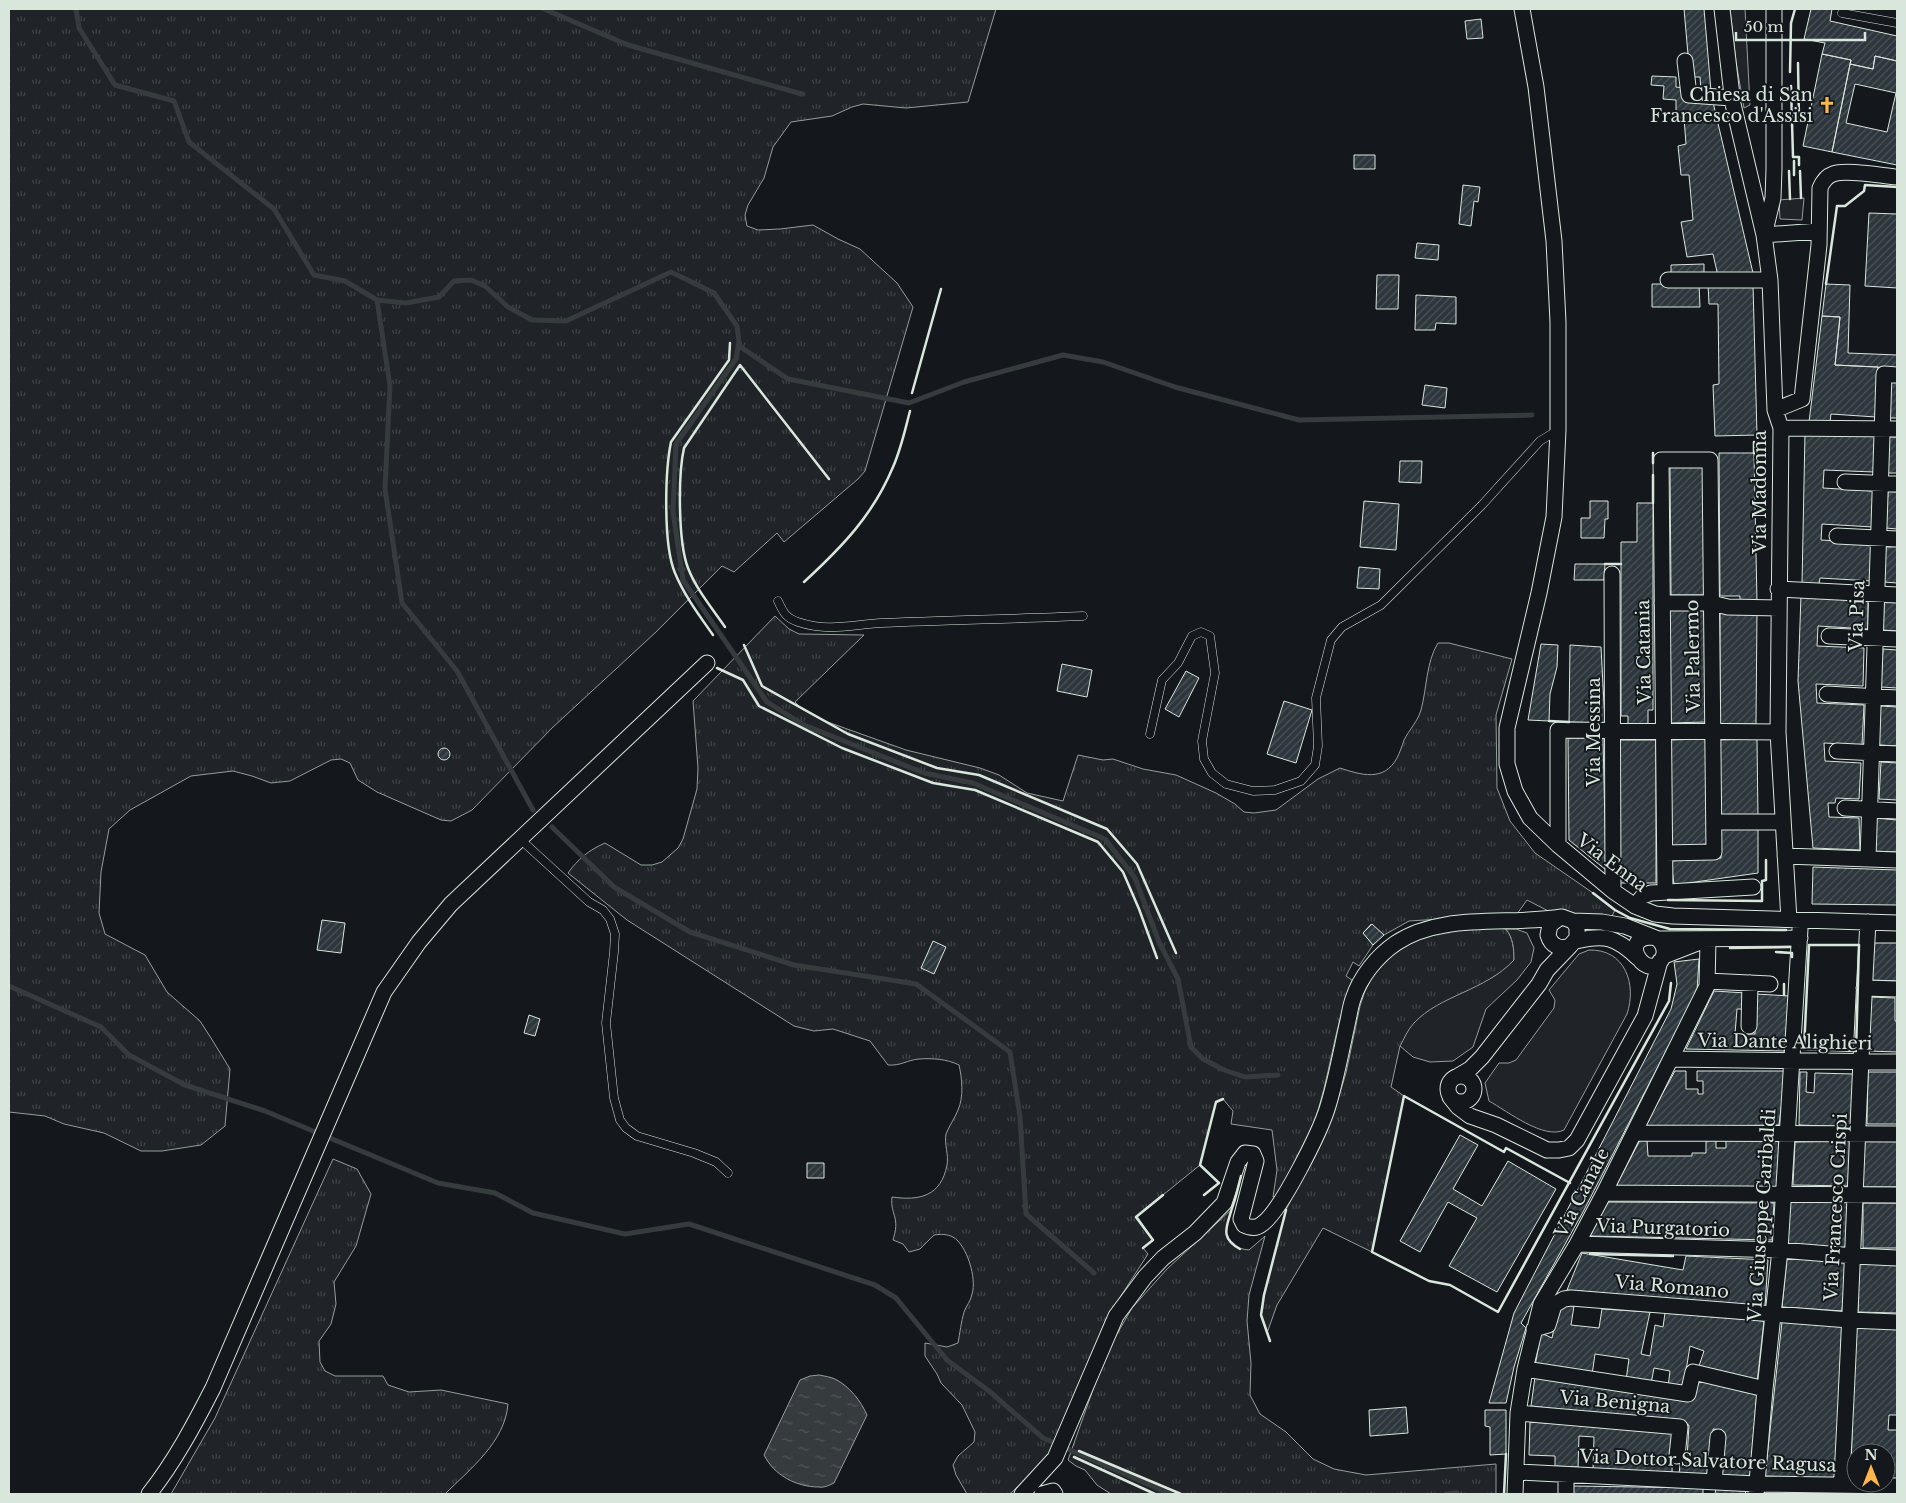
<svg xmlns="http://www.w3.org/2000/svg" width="1906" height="1503" viewBox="0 0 1906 1503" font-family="'Libre Baskerville',serif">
<defs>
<pattern id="grass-tufts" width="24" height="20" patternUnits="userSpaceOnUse" patternTransform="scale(1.25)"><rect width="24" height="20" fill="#202428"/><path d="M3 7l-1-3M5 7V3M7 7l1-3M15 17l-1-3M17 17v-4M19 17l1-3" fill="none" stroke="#404447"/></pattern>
<pattern id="water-ripples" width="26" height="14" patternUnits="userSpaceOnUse" patternTransform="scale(1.25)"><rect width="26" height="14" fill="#363b3e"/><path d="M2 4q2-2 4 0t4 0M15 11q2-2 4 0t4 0" fill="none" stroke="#525759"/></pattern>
<pattern id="building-hatch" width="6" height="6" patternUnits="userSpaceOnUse" patternTransform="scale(1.25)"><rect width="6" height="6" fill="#2c363c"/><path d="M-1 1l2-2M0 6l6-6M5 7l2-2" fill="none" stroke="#4a5358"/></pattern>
</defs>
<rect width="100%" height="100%" fill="#14181c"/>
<path fill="url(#grass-tufts)" stroke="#939e99" d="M9 9H996L968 102 906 108 863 104 852 107 832 116 791 122 773 147 764 178 748 205 745 215 747 226 758 230 780 229 813 225 838 239 860 249 897 283 913 307 865 471 858 479 784 542 777 533 734 572 722 566 656 632 552 728 472 810 451 821 441 820 377 792 358 780 350 763 341 759 331 760 290 781 271 783 252 776 233 771 191 776 130 810 109 829 101 872 99 913 105 934 145 955 167 992 200 1021 211 1038 230 1069 225 1126 201 1145 162 1151H141L104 1133 64 1124 45 1116 9 1112Z
M775 616 789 629 799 634 864 635 795 702 802 709 822 720 906 750 980 768 999 775 1027 793 1063 801 1078 755 1103 760 1113 759 1143 769 1176 775 1216 793 1235 804 1244 812 1254 813 1276 810 1318 779 1340 768C1361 775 1384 782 1397 758 1400 752 1402 746 1404 740 1409 730 1418 721 1421 710 1427 688 1426 662 1438 643H1449L1512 659 1496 715 1497 788 1510 821 1535 853 1593 893 1615 910 1612 916 1554 914 1527 900 1517 914 1409 921 1384 935 1371 924 1363 933 1373 945 1359 966 1353 962 1346 976 1352 980C1334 1027 1330 1078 1313 1126 1304 1149 1290 1172 1279 1195L1273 1197 1277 1170 1272 1130 1231 1124 1233 1111 1223 1099 1216 1102 1200 1165 1137 1216 1153 1240 1143 1248 1148 1254 1106 1319 1050 1455 1010 1494H967L956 1475 953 1465 958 1456 974 1442 975 1432 962 1405 941 1383 937 1374 925 1356V1343L947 1347 958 1343C960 1333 961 1322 964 1312 966 1306 971 1301 972 1294 977 1279 967 1245 953 1237 947 1234 941 1234 934 1235L920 1249 909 1252 903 1244 893 1240C895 1233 897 1226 895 1218 893 1210 891 1207 892 1197 920 1201 941 1196 947 1165 949 1155 944 1144 946 1134 949 1126 955 1118 958 1110 964 1097 962 1078 959 1065 947 1059 932 1058 919 1059 907 1060 901 1066 888 1065L870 1041 833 1029 814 1031 794 1026 627 920 568 873C578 859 589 850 605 843L641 865H652L662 862 678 848 683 839 697 789 698 768 693 701Z
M1489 927 1506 929C1513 938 1514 948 1514 960L1507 968 1489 980 1468 992 1400 1046 1391 1087 1404 1096 1372 1252 1323 1228 1277 1305 1267 1333 1261 1315 1264 1295 1286 1210 1335 1109 1346 1073 1360 1006 1365 991 1374 974 1386 959 1424 935 1451 930Z
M333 1159 357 1169 371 1194 356 1246 334 1282 336 1304 331 1324 319 1341 320 1362 325 1371 335 1376H383L388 1385 409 1392 441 1390 508 1404C505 1442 470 1469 445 1494H171L215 1418Z
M1232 1209C1224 1230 1221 1247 1249 1250L1265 1236 1249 1295 1247 1321 1251 1363 1250 1395 1260 1414 1286 1432 1313 1459 1334 1469 1366 1475 1496 1464V1494H1111L1097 1485 1085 1470 1076 1466 1068 1460 1106 1353 1132 1308 1167 1269Z"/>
<path fill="#202428" stroke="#939e99" d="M1730 9H1745L1750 105 1744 108 1736 62Z
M1804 198 1802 220 1780 219 1779 200Z
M1506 929H1516L1527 933 1534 948 1531 962 1517 980 1486 1009 1473 1047 1453 1061 1430 1062 1413 1057 1400 1046C1404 1039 1408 1029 1414 1023 1440 995 1485 991 1514 960 1514 948 1513 938 1506 929Z
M1589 950C1625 949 1637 984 1627 1014L1564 1130C1544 1140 1507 1111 1489 1101L1485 1083 1499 1063H1509L1516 1060 1554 1008 1555 1000 1549 990 1579 954Z"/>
<path fill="url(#water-ripples)" stroke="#939e99" d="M819 1375C824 1376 831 1377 835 1379 849 1386 861 1401 867 1415L834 1483C830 1485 824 1488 819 1487 796 1487 774 1475 764 1455L800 1380 810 1376Z"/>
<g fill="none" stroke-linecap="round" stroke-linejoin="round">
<path stroke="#363b3e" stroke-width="5" d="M76 9 79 28 115 85 174 101 189 142 274 209 314 275 345 281 377 300 406 303 439 297 454 281 471 280 485 286 508 307 532 320 566 321 671 272 714 293 737 326 739 342 736 359 676 444 673 512 683 580 767 702 804 725 924 773 973 783 1105 839 1135 878 1159 942 1178 979 1191 1047 1203 1059 1224 1070 1245 1077 1278 1075
M544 9 628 45 802 94
M377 300 390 386 385 489 402 603 457 671 533 810
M739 346 788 379 909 403 964 382 1063 355 1103 362 1175 387 1299 420 1532 415
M552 827 614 887 690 932 794 965 916 984 1010 1052 1020 1117 1026 1214 1094 1273
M9 986 101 1027 129 1055 185 1085 265 1111 438 1183 495 1193 533 1213 625 1234 689 1224 875 1285 896 1298 947 1360 989 1391 1043 1438 1170 1494
M1446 1494 1457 1493"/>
</g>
<path fill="url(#building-hatch)" stroke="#d8e6dc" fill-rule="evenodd" d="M1684 9H1704L1711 91 1701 92 1700 77H1690Z
M1811 9H1832L1830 21 1897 36V61L1875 56 1873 69 1850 64 1851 60 1822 54 1825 43 1804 39Z
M1481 19 1483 38 1467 39 1465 21Z
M1822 54 1851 60 1832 152 1803 146Z
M1875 56 1897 61V165L1832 152 1850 64 1873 69ZM1855 84 1896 93 1887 132 1846 123Z
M1652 76 1676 77V87L1684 88 1683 100 1713 102 1753 273 1718 276 1713 254 1687 257 1681 222 1693 220 1689 175H1681L1678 146 1686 144 1684 118H1676V100L1663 99 1664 86 1651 85Z
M1354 155H1375V169H1354Z
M1463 185 1480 187 1478 202 1474 201 1471 226 1459 224Z
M1869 213 1897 214V288L1865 286Z
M1417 243 1439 245 1438 260 1415 258Z
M1704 264V276H1671V265Z
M1377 275H1399L1398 309H1376Z
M1652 284H1699L1700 307H1652Z
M1708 284 1753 285 1757 435 1715 436 1713 385 1719 384 1718 304H1709Z
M1826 284 1850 285 1848 353 1897 355V368L1835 365 1840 317 1822 316Z
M1416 295 1456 297V324L1436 323 1435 330H1415Z
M1822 316 1840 317 1835 365 1878 367 1876 417 1831 414 1830 422H1809Z
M1891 381 1897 382V418H1889Z
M1425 385 1447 388 1445 408 1422 405Z
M1805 433 1875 436 1874 472 1824 470 1823 488 1873 491V527L1822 524 1821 540 1872 543V581L1820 578 1819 584H1802Z
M1887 437H1897V473H1886Z
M1719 453H1754L1757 603H1740V596H1720Z
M1400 461H1422L1421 483 1399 482Z
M1703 465 1706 595H1671L1670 466Z
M1888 491 1897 492V529L1886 528Z
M1364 501 1399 504 1396 550 1360 547Z
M1590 501H1608V519H1605L1604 538H1581V518H1590Z
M1637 503H1653V710H1648V724H1628V716H1621V542H1637Z
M1886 544 1897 545V583L1884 582Z
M1575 564H1605L1604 580H1574Z
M1359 567 1380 569 1379 589 1357 588Z
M1801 595 1868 598V629L1818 626 1817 646 1864 648 1863 686 1816 684 1817 703 1864 705 1862 745 1824 743 1825 761 1861 763 1859 799 1836 798 1835 803H1828L1829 817 1859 818 1860 850 1813 848 1798 681Z
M1884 599 1897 600V631L1883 630Z
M1669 610H1705L1706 722 1670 723Z
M1757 610 1756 724H1720V613L1740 614Z
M1541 644 1558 645 1557 667 1550 694 1549 721 1528 720Z
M1570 645 1601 647 1605 723 1569 722Z
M1883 649 1897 650V688L1881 687Z
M1062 664 1092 670 1087 697 1057 691Z
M1186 671 1199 678 1179 717 1165 709Z
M1284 701 1312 710 1296 763 1267 754Z
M1880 706 1897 707V746L1878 745Z
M1568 738H1603L1606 870 1569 840Z
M1706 739 1707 844 1672 847 1670 740Z
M1757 739 1758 819H1721L1720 740Z
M1618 740H1656V883H1619Z
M438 754a6 6 0 1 1 12 0a6 6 0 1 1-12 0Z
M1881 762 1897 763V800L1879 799Z
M1875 818 1897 820V852L1872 851Z
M1721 827 1758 828V873L1674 885 1671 861 1721 858Z
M1813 867 1897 870V905L1812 904Z
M322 920 345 923 341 953 317 950Z
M1372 924 1384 935 1373 945 1363 933Z
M933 941 946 947 934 974 921 968Z
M1872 943H1897V981L1871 980Z
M1699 959 1697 991 1583 1212 1521 1323 1526 1328 1514 1367 1506 1403H1489L1514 1313 1671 1009 1677 984 1674 962Z
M1714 991 1746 993V1009H1737L1735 1034H1755L1756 994 1790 996 1784 1051 1686 1049Z
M1870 997 1895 998V1021H1897V1052L1868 1051Z
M529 1015 540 1019 535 1036 524 1033Z
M1675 1071H1686V1089H1698V1094H1703V1081H1697V1071H1786L1779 1125 1644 1127Z
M1800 1072H1807L1806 1092 1814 1093 1815 1073 1854 1074 1852 1127 1799 1125Z
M1868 1072H1897V1124H1867Z
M1460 1135 1478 1145 1453 1189 1482 1206 1508 1161 1556 1189 1497 1292 1449 1266 1477 1218 1448 1202 1420 1252 1400 1241Z
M1640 1140H1647L1648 1156H1692V1153H1706V1140H1716V1148H1726V1140L1779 1141 1777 1188 1616 1186Z
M1850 1141V1186L1793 1185 1795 1142Z
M1865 1141H1897V1187H1862Z
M807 1163H824V1178H807Z
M1790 1199 1850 1202 1848 1248 1788 1245Z
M1607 1202 1774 1203 1772 1240 1590 1236Z
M1863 1203H1897V1248H1863Z
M1582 1253 1683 1270 1686 1256 1768 1260 1765 1307 1567 1290Z
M1787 1258 1846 1263 1842 1311 1782 1307Z
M1859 1264 1897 1265V1313L1858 1312Z
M1559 1305 1574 1306 1571 1325 1599 1328 1602 1309 1650 1312 1641 1354 1650 1356 1655 1325 1663 1327 1665 1313 1764 1321 1757 1383 1698 1369 1704 1351 1690 1346 1683 1389 1668 1387 1670 1371 1654 1368 1651 1384 1626 1380 1629 1359 1595 1354 1592 1375 1535 1366 1541 1333 1552 1338Z
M1782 1322 1842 1326 1835 1479 1765 1476Z
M1854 1328 1897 1329V1415H1889L1888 1430H1897V1480L1886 1479V1453H1856V1479H1851Z
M1535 1377 1693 1398 1697 1378 1757 1391 1750 1476 1720 1475 1722 1430 1713 1429 1711 1475 1679 1474 1681 1456 1687 1458 1689 1425 1531 1406Z
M1406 1407 1408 1433 1370 1436 1369 1410Z
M1485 1410H1506V1454L1490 1455V1427L1485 1426Z
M1530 1422 1673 1431 1672 1473 1593 1469 1594 1437 1579 1436 1578 1467 1555 1466V1456L1529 1455Z
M1573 1486 1703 1488V1494H1573Z
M1716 1489 1746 1491 1745 1494H1715Z
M1765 1491 1836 1492V1494H1764Z"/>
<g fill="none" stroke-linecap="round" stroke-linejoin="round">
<g stroke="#d8e6dc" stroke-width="9">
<path id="lane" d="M1843 9 1842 13 1897 23
M778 601C783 612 786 618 798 622 828 632 851 625 881 623 948 620 1015 619 1083 616
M1150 734 1162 680 1178 663 1192 636 1201 632 1210 636 1215 673 1202 741 1204 759 1212 773 1226 784 1253 791 1275 790 1301 781 1315 765 1318 746 1316 698 1331 640 1342 627 1381 605 1482 505 1540 441 1558 430
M520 839 589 902 603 910 610 919 615 934 614 952 606 1023 614 1098 620 1120 626 1128 637 1136 694 1153 716 1162 728 1173"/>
</g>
<g stroke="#d8e6dc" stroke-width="17">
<path id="street" d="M1522 9 1536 87 1554 241 1558 322V430L1554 517 1539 593 1507 728V764L1515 791 1530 818 1558 845 1613 891 1635 906 1655 914 1673 916 1897 923
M1722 9 1733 104 1764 235 1770 280 1775 410 1781 428 1778 732 1789 920
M1774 9V169L1773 198 1764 235 1819 231
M1685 61 1689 95 1732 98
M1668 280H1770
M1775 410 1802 399 1819 245 1820 188C1823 181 1827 176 1833 174 1846 169 1883 176 1897 177
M1781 428 1897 429
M1845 482 1897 484
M1837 536 1897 539
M1612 574 1613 891
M1778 589 1897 595
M1662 603H1711L1728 607 1779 608
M1829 636 1897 639
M1827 694 1897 698
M1837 751 1897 754
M1845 808 1897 811
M1714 822H1783
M1558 845V730L1778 732
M1665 853 1714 852 1710 460H1661C1662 604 1664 748 1665 892
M1785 856 1897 860
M1868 859 1884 374 1897 375
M1635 906 1643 896 1651 893 1753 887
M1559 918 1550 925 1548 935C1551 946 1560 950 1570 946L1577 938V927L1573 921
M1652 937C1615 938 1650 986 1663 957 1666 950 1663 944 1658 939
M1576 941C1605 934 1616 937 1638 958
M1664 956 1700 942
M1707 981 1770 984
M1864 988 1897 989
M1749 1026 1750 983
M1671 1059 1897 1062
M1448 1089a13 13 0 1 1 26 0a13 13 0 1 1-26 0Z
M1458 1076 1470 1069 1482 1057 1539 984 1547 970 1570 946
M1450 1097 1458 1107 1470 1116 1496 1125 1547 1150H1559L1569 1148 1577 1140 1645 1016 1660 961
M1634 1133 1897 1134
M1604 1193 1897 1195
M1577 1244 1780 1250 1854 1256 1897 1258
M1534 1329 1548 1325 1554 1305 1564 1299 1571 1298 1849 1320 1897 1322
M1525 1369 1688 1394 1693 1372 1765 1389
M1518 1413 1680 1427 1677 1456
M1517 1472 1756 1484 1897 1486
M1566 1475V1494
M1714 1482 1718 1437
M149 1494C175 1461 194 1425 213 1388L384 992 419 942 451 904 707 663
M1022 1494 1055 1458 1116 1316 1145 1277 1163 1258 1195 1233 1224 1203 1238 1162 1245 1153 1253 1154 1256 1161 1241 1219 1244 1225C1250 1228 1256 1229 1262 1224 1281 1211 1321 1130 1328 1106 1336 1080 1341 1052 1347 1025 1349 1017 1350 1007 1353 999 1360 977 1377 956 1396 943 1442 912 1509 926 1562 917L1573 921 1602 922 1625 926 1658 939 1800 938
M1042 1494 1053 1491 1055 1494
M1515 1494 1518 1413 1525 1369 1541 1304 1577 1244 1604 1193 1707 986 1708 939
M1756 1494 1765 1389 1780 1250 1800 929
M1841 1494C1852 1304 1857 1113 1868 922"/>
</g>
<use href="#lane" stroke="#14181c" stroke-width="8"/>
<use href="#street" stroke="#14181c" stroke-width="15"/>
<path stroke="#d8e6dc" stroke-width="2.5" d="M1798 63 1799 120
M1790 72 1791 23 1795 9
M1791 86 1793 157H1799V165
M1794 161V175
M1789 171 1790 199
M1800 171 1801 198
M1826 284 1837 206H1845L1864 191 1865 185 1897 187
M912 393 941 289
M1754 442V453
M1653 453V463
M1653 475V503
M1605 564H1621
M804 582C842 547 873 515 893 467 901 449 905 430 910 411
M725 627C712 608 696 589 688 568 678 542 678 475 684 448L740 365 829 479
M713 635C699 615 684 595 675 573 663 545 665 471 671 442L729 360 730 343
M744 645 762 686 848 734 937 768 979 775 1107 829 1137 864 1176 953
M717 668 743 680 759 706 842 748 933 783 975 790 1098 842 1123 872 1139 909 1157 958
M1549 721 1569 722
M1593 893 1615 910 1630 918 1670 929 1786 930
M1668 900 1762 901V881L1766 880V860
M1809 945H1859L1856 1051 1804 1049Z
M1730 948 1790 947
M1776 952 1792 953V957
M1784 984V995
M1570 1183 1506 1148 1504 1152 1404 1096 1372 1252 1429 1281 1450 1285 1498 1312 1669 1001 1671 983
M1204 1195 1219 1183 1200 1165 1216 1102 1223 1099
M1143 1248 1153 1240 1136 1217 1163 1195
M1240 1249C1219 1237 1227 1227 1232 1208 1236 1198 1238 1187 1241 1176
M1590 1254 1673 1256
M1270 1341 1261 1315 1264 1295 1286 1210
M1079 1451 1181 1494
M1074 1457 1155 1494
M1504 1494 1506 1454"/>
</g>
<defs>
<g id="church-bare" transform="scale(1.35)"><path d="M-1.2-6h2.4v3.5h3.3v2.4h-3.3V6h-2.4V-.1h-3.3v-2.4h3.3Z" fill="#ffb74d" stroke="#14181c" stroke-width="2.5" paint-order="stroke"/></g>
</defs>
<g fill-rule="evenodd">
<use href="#church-bare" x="1827" y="105"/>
</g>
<g text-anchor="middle" stroke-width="4" stroke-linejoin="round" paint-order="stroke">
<g font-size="18" fill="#d8e6dc" stroke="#14181c" text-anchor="end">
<text x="1813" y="101">Chiesa di San<tspan x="1813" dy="21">Francesco d'Assisi</tspan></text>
</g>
<g font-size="18" fill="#d8e6dc" stroke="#14181c">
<text transform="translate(1760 492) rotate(-90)" y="6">Via Madonna</text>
<text transform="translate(1857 616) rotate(-88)" y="6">Via Pisa</text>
<text transform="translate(1644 652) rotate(-91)" y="6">Via Catania</text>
<text transform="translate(1693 656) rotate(-91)" y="6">Via Palermo</text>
<text transform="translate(1594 732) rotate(-90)" y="6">Via Messina</text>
<text transform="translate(1612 863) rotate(37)" y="6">Via Enna</text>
<text transform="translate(1785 1042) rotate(1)" y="6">Via Dante Alighieri</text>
<text transform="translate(1582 1193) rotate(-63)" y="6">Via Canale</text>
<text transform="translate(1836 1207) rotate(-87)" y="6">Via Francesco Crispi</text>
<text transform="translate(1762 1215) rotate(-86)" y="6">Via Giuseppe Garibaldi</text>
<text transform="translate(1663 1228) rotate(2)" y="6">Via Purgatorio</text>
<text transform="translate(1672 1287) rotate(5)" y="6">Via Romano</text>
<text transform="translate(1615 1402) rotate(5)" y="6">Via Benigna</text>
<text transform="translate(1708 1461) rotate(2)" y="6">Via Dottor Salvatore Ragusa</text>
</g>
</g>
<rect width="1906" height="1503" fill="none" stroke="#d8e6dc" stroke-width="20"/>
<g transform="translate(1871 1468)"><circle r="24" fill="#14181c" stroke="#626a69"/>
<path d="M0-4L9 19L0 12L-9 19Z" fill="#ffb74d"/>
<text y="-8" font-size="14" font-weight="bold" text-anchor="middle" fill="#d8e6dc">N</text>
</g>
<path d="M1736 32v8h129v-8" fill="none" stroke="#d8e6dc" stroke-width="2.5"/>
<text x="1744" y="32" font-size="15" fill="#d8e6dc" stroke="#14181c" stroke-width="4" paint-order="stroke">50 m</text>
</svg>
